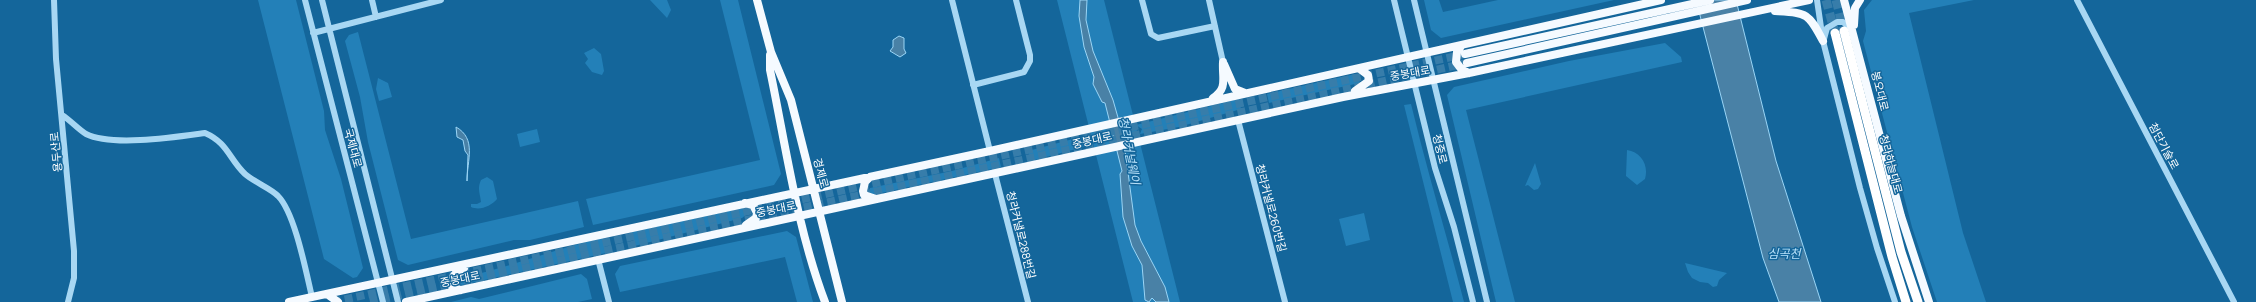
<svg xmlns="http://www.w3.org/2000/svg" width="2256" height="302" viewBox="0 0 2256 302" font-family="Manrope,'Noto Sans KR',sans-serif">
<rect width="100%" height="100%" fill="#14669b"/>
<path fill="#2380b8" d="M258 0H296L324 111 325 130 341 179 363 268 357 277 353 278 324 259Z
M650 0H667L671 10 667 18Z
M720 0H738L781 174 774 185 593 225 586 199 760 160Z
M1057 0H1104L1180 302H1133Z
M1424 0H1439L1443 12 1498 0H1614L1441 38 1431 30Z
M1872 0H1974L1909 13 1963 233 1986 302H1937L1912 227 1863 41 1866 31 1864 10Z
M358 32 411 239 578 201 584 227 530 240H514L408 265 398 260 368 142 360 97 345 41 349 35Z
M1665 43 1681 57 1682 62 1466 110 1515 302H1496L1447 95 1454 87 1569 61Z
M594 48 601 54 604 71 602 75 592 72 585 63 588 59 584 53Z
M1355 74 1361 78 1359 83 1355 84 1269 103 1267 94Z
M378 78 388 83 392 97 379 101 376 89Z
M1239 99 1241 109 1179 127 1140 134 1142 129 1136 125Z
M1411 104C1427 171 1447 236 1464 302H1453L1404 105Z
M537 129 540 142 520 147 517 134Z
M1088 135 1085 142 1091 145 1031 161 1028 151Z
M1627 150C1641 152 1649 165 1645 179L1637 185 1626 176Z
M999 158 1001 167 872 195 869 192 870 188 952 171Z
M1535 163 1541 184 1538 189 1534 190 1528 185 1525 186Z
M487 177 493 181 497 199C491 206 480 211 471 207V204H477L481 202C480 193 477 189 481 180Z
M744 208 747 210V214L742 218 635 246 631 232Z
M1364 213 1370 240 1346 246 1339 219Z
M787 231 796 237 813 302H797L785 257 620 292 615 274 620 266Z
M603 238 606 253 462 285 458 283 460 278C509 268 554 249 603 238Z
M1685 263 1727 273 1719 280 1717 286 1713 287 1708 283 1700 282 1692 278 1688 272Z
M581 274 587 279 592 299 578 302H451L471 297 479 299Z"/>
<path fill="#4981a6" stroke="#9ad5f6" d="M1080 0H1087L1086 20 1093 51 1113 100 1123 135 1135 225 1141 241 1165 287 1169 302H1156L1152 298 1149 302 1145 300 1142 265 1132 246 1123 217 1120 174 1122 171 1105 103 1102 102 1093 84 1094 77 1084 47 1079 16Z
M1696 0H1736L1776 161 1821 302H1779L1763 258Z
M899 36 904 38V49L906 53 900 57 890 51 893 47V40Z
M456 127C477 139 467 160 467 181L468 155 465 151 463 140 457 137Z"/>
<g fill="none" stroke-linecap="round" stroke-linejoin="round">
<path stroke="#377daa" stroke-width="8" stroke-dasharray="8 4" stroke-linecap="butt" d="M333 302 1465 54
M370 302 1467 63"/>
<path stroke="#377daa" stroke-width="9" stroke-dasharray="9 4.5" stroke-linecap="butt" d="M1826 0 1835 33
M1836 0 1844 31"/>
<path stroke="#a8d7f3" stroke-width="6" d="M54 0 56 59 74 251V278L68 302
M305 0 383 302
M322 0 398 302
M372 0 376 17
M952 0 990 151
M1142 0 1151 34 1158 38 1215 26
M1209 0 1223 62
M1394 0 1435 168 1454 227 1473 302
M1414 0 1487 302
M1817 0 1823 41 1860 188 1877 248 1895 302
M2077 0 2234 302
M313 33 441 0
M1824 39 1827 28 1837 22H1843L1851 29
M973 85 1024 72 1030 61V55L1016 0
M62 115C70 120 78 129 86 134 112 147 176 137 205 133 228 143 229 159 245 174 254 182 272 189 278 196 295 213 306 272 312 297
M1238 120 1285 302
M995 174 1028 302
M598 259 609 302"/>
<path stroke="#f5faff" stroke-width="8" d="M757 0 771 52 791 100 842 302
M1844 0 1901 216 1929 302
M1775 11C1807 13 1808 12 1823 41
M1854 25 1855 8 1860 0
M1462 45 1457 52 1456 62 1462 70 1469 73
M1465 54 1710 0
M770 55V70C786 147 797 228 825 302
M1467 63 1747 0
M1224 64 1235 89 1245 93
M1355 91 1369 81 1368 75 1360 69
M1213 98C1228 88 1222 79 1223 62
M870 177 865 182 863 191 864 195 876 199
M745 203 753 205 757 213 756 218 746 225
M460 290 452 287 450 281 456 273 464 268
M327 294 338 302
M289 302 990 151 1661 0
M406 302 1343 97 1469 73 1809 0"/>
<path stroke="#fff" stroke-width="9" d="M1844 31 1901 252 1918 302
M1835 33 1892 257 1906 302"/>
</g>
<g text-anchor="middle" stroke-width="3" stroke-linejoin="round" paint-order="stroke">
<g font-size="11" fill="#fff" stroke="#14669b">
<text transform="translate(1410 73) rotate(-10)" y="4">중봉대로</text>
<text transform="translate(1880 91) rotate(76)" y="4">봉오대로</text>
<text transform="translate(1092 140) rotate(-13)" y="4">중봉대로</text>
<text transform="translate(2164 146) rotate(62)" y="4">첨단기술로</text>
<text transform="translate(353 148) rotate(75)" y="4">국제대로</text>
<text transform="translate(1440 149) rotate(76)" y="4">청중로</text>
<text transform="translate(56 152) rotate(-96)" y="4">용두산로</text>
<text transform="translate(1891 164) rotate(75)" y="4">청라하늘대로</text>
<text transform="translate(821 173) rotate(75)" y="4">경제로</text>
<text transform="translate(1271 208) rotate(75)" y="4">청라커낼로260번길</text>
<text transform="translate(776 209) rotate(-12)" y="4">중봉대로</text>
<text transform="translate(1021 235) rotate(76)" y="4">청라커낼로288번길</text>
<text transform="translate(460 279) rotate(-12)" y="4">중봉대로</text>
</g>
<g font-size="12" font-style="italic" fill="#b9e2fa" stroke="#14669b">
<text transform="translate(1129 151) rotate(79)" y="4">청라 커널웨이</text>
<text x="1784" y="258">심곡천</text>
</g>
</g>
</svg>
